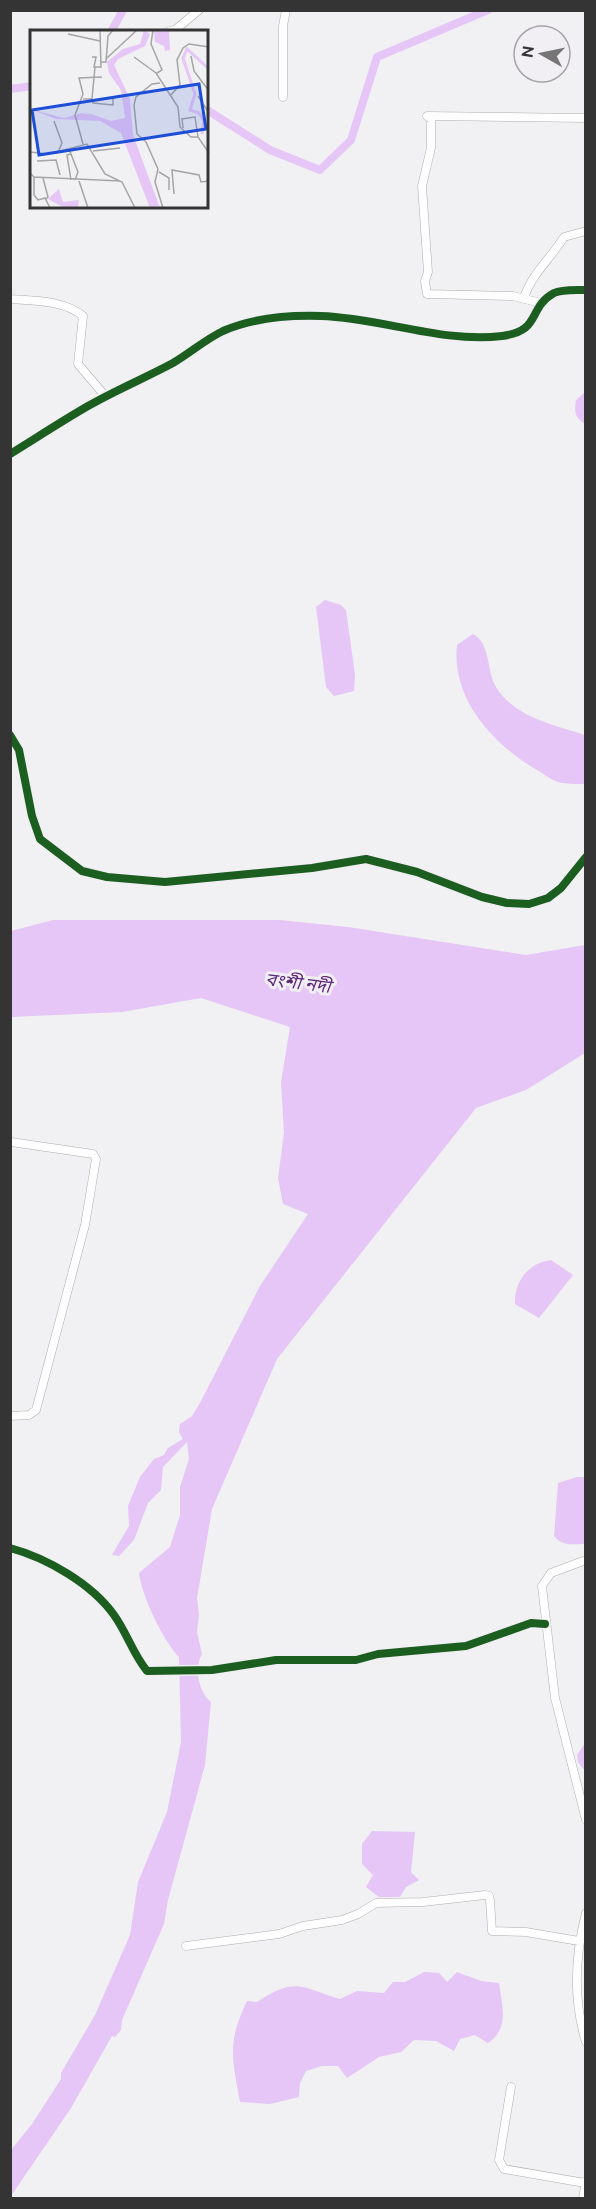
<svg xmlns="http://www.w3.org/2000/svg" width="596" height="2209" viewBox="0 0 596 2209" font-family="Ubuntu,'Noto Sans Bengali',sans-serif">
<rect width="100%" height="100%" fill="#f1f0f2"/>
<path fill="#e5c6f6" d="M585 392H586L585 424C575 417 574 413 576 400Z
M325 600 341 605 346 610 355 675 354 691 334 696 326 687 316 607Z
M473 634C491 644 486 670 496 687 514 717 555 725 585 735V784C577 784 566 784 558 782 551 780 544 774 537 770 494 745 451 699 457 645Z
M53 920H280L348 927 526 955 585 945V1053L526 1090 476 1108 277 1359 212 1509 197 1598 199 1615 197 1632 202 1654C194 1667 198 1692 211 1702L205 1765 168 1900 164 1924 122 2020 121 2030 115 2037 112 2036 71 2108 11 2196V2150L32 2124 61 2079V2073L95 2015 130 1935 138 1882 167 1812 181 1742 179 1657C164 1642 141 1595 139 1573L170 1547 180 1515V1487L189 1459 187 1442 163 1467 161 1490 148 1503 134 1540 119 1556 112 1555 129 1526 128 1506 140 1477 154 1459 164 1455 168 1448 183 1439 179 1432 180 1424 192 1416 200 1403 260 1286 308 1214 283 1204 278 1178 284 1133 281 1082 290 1027 201 998 122 1012 11 1017V931Z
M551 1260 573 1275 539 1318 515 1304C514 1282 528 1263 551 1260Z
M577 1477H585V1544C572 1544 563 1547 554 1536L558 1483Z
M585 1743V1771L578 1762 577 1755Z
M372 1831 415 1832 411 1872 419 1880 406 1887 400 1897H379L366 1887 373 1875 362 1864V1844Z
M424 1972 439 1973 447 1982 457 1972 481 1981 499 1983C502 2006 510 2028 488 2043L475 2035 460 2039 454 2051 436 2041 414 2040 401 2052 379 2057 347 2078 338 2066H322L306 2071 300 2083 299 2097 270 2104 240 2102C232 2057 227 2043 247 2001L257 2002C295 1977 299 1986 340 1999L357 1991 384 1993 393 1982H405Z"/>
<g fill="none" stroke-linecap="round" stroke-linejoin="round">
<path stroke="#e5c6f6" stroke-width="8" d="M111 32 123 10
M10 89 32 86
M207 110 270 150 320 170 351 140 377 57 488 10"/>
<g stroke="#afaeaf" stroke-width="9">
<path id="street" d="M167 32 175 30 199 10
M283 97V26L286 10
M524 298C531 275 551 258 564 237L586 231
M10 299C35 301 64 300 83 316L78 364 106 397
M541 303 513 296 427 294 425 281 428 272 422 186 431 148V119L427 116 586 118
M10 454C36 438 62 421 88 406 116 390 145 378 173 363 190 353 206 339 223 331 253 318 290 315 321 316 382 318 441 343 502 336 542 331 527 308 554 293 562 289 576 290 586 290
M10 735 19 750 32 816 40 839 82 871 107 877 165 882 312 868 366 859 417 872 482 897 507 903 529 904 548 898 561 888 586 857
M10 1416 29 1415 36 1410 85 1225 96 1159 93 1154 11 1142
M10 1548C47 1558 92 1584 114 1615 127 1633 133 1654 147 1671L212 1670 276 1660H356L378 1654 466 1646 531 1623 545 1624
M586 1560 551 1573 542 1586 555 1698 586 1820
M586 1913C575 1955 573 2000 586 2042
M186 1946 279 1934 303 1926 342 1920 358 1914 376 1903 423 1902 485 1895 489 1896 490 1900 492 1931 526 1932 579 1941
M511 2087 499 2160 504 2169 585 2183
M583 2198 586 2181"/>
</g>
<use href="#street" stroke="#fdfdfd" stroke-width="8"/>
<g stroke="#f1eff3" stroke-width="11">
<path id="cycleway" d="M10 454C36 438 62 421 88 406 116 390 145 378 173 363 190 353 206 339 223 331 253 318 290 315 321 316 382 318 441 343 502 336 542 331 527 308 554 293 562 289 576 290 586 290
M10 735 19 750 32 816 40 839 82 871 107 877 165 882 312 868 366 859 417 872 482 897 507 903 529 904 548 898 561 888 586 857
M10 1548C47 1558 92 1584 114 1615 127 1633 133 1654 147 1671L212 1670 276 1660H356L378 1654 466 1646 531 1623 545 1624"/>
</g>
<use href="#cycleway" stroke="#1b5e20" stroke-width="8"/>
</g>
<g text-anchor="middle" stroke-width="6" stroke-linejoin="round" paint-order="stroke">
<g font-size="18" font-style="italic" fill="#5f2a78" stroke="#f1eff3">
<text transform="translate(298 983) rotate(7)" y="6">বংশী নদী</text>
</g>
</g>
<g transform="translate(30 30)">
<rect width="178" height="178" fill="#f1f0f2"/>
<path d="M114 0 120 4 115 16 88 29 84 35 100 69 103 105 130 178H120L91 103 70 91 26 89 0 79 34 88 52 83 62 85 53 81 81 91 95 88 91 60 79 43 77 32 93 19 110 14ZM124 0H139L140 20 135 21 134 16 125 12ZM29 159 33 172 49 170 48 178H35L18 169Z" fill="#e5c6f6"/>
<path fill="none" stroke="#e5c6f6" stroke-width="3" d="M172 104 174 91 169 83 160 80 165 64 153 28 157 19 179 39"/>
<path fill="none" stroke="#a6a5a6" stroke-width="1.5" d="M123 0 121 14 132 40 127 43M38 4 70 11M161 26 164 41 179 61M62 27H66L64 37H71L70 0M104 27 126 43 148 77 150 97 161 107H168L179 123M77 28 107 0M71 32H76L78 6 83 0M130 53 122 54 106 67 104 75 107 104 116 112 128 139 125 152 133 178M140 66 150 55 147 30 153 18 159 14 179 17M168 66 179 83M53 69H62L65 37M62 69 63 73 83 75V68M24 91 32 113 29 120M153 98 152 89 165 87 168 107M53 114 45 85 53 64 49 48 72 47M39 119 48 142 45 150M63 121 90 118M0 122 18 124 57 114 75 144 92 152 105 178M41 124 37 125 41 150M7 131 26 130 30 145M129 142 139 148V160M0 143 4 147V165L8 170 15 168 20 178M4 147 90 151M13 148 18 167 16 169M49 151 58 178M144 164 142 140 169 145 171 152 179 151"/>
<path fill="#1d4ed8" fill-opacity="0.15" stroke="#1d4ed8" stroke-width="3" d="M169 54 176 99 9 125 2 80Z"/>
<rect width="178" height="178" fill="none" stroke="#353435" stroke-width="3"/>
</g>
<rect width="596" height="2209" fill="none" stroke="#353435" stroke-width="24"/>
<g transform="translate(542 54) rotate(279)"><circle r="28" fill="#f1eff3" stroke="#a6a4a7" stroke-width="1.5"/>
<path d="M0-4.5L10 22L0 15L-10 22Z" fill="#777677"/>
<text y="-9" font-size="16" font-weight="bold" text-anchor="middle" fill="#353435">N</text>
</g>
</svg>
